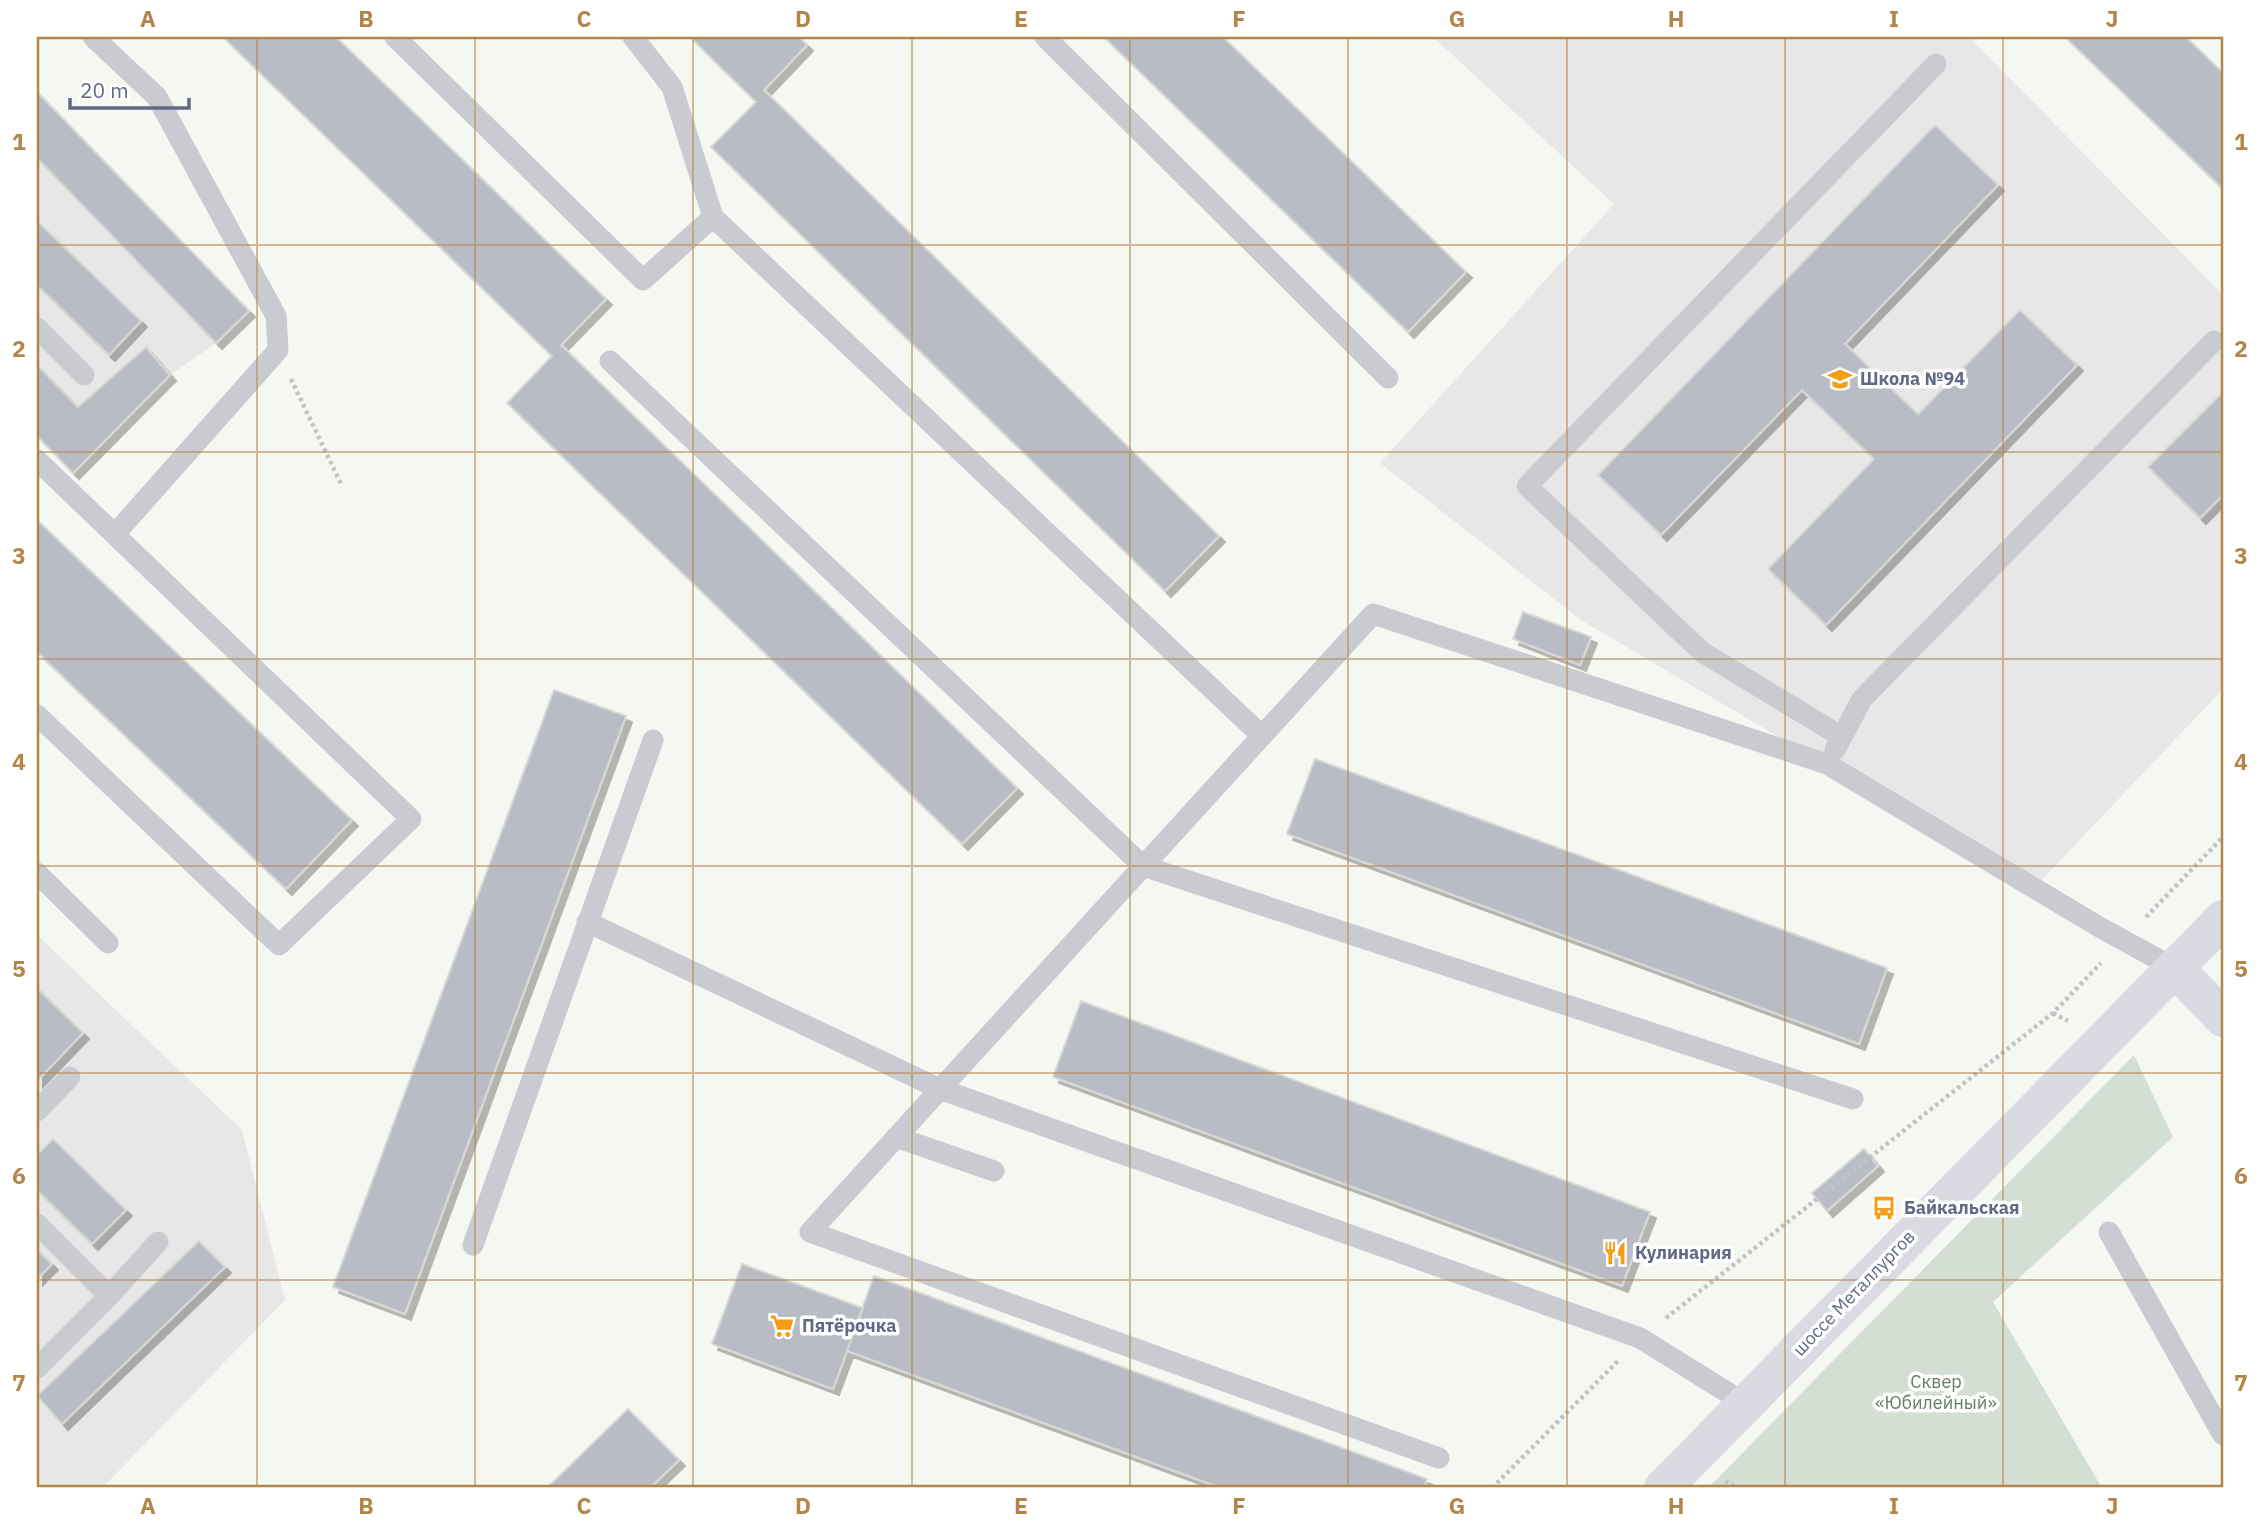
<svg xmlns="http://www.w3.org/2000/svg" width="2260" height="1525" viewBox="0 0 2260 1525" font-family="'IBM Plex Sans',sans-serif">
<defs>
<filter id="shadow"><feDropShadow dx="6" dy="6" stdDeviation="0" flood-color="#0004"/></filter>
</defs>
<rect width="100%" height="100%" fill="#f5f7f2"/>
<path fill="#e6e7e6" d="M1433 37H1969L2223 295V689L2034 888 1581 620 1380 463 1614 204Z
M37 92 249 311 216 343 170 375 73 473 37 436Z
M37 935 242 1130 285 1300 102 1488H37Z"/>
<path fill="#d4dfd4" d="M2134 1055 2173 1137 1993 1302 2102 1488H1708Z"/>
<path fill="#b9bcc4" stroke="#d7d8d5" stroke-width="2" filter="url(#shadow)" d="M223 37H336L606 299 561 345 1017 788 962 844 507 403 552 356Z
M690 37H799L807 45 764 90 1219 536 1165 591 711 147 756 102Z
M1104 37H1223L1466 272 1408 332Z
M2065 37H2186L2223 73V189Z
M37 92 249 311 216 343 37 158Z
M1935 125 1998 185 1845 344 1918 414 2020 310 2077 365 1826 625 1768 569 1874 459 1802 390 1661 535 1598 475Z
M37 221 141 321 109 355 37 285Z
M146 347 170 375 73 473 37 436V365L78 407Z
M2223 392V495L2200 518 2148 467Z
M37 520 352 820 286 889 37 652Z
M1523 612 1591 637 1580 665 1513 639Z
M554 690 626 716 405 1314 333 1287Z
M1315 759 1887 968 1859 1044 1287 834Z
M37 988 83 1033 37 1081Z
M1081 1001 1650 1212 1622 1286 1053 1077Z
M53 1139 126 1210 92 1244 37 1190V1155Z
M1864 1149 1878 1166 1827 1211 1812 1193Z
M199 1241 225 1267 62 1424 37 1396Z
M37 1249 52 1264 37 1279Z
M742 1264 863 1308 833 1389 712 1344Z
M874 1276 1427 1479 1424 1488H1221L847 1351Z
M628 1409 679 1460 650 1488H547Z"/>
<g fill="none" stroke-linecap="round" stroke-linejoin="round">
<path stroke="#c3c3c6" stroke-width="4.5" stroke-dasharray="3.5 3.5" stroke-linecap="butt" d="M291 379 342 486
M2146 917 2223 837
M2053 1013 2068 1021
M1666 1318 2053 1013 2101 963
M1725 1481 1737 1488
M1492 1488 1618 1361"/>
<path stroke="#cacbd0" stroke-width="21" d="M93 37 157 97 276 316 278 350 115 534
M395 37 643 280 713 217
M633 37 672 87 713 217 1262 736
M1045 37 1388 378
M37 328 84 375
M610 361 1143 866 1853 1099
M37 460 411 819 279 945 37 715
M1842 737 1702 652 1527 486 1936 64
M1835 750 1862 699 2214 341
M37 873 108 943
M587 922 940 1089 1640 1338 1746 1404
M37 1111 70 1077
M896 1137 994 1171
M37 1224 109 1296
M2109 1232 2223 1435
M473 1245 653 740
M37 1368 109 1296 158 1242
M1439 1458 810 1232 1373 614 1827 764 2101 928 2176 969"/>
<path stroke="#d9dae2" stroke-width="38" d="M2176 969 2223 1018
M1663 1488 2223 919"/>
</g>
<path fill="none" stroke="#b28648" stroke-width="2" stroke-opacity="0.55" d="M257 37V1488M475 37V1488M693 37V1488M912 37V1488M1130 37V1488M1348 37V1488M1567 37V1488M1785 37V1488M2003 37V1488M37 245H2223M37 452H2223M37 659H2223M37 866H2223M37 1073H2223M37 1280H2223"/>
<defs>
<g id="school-bare" transform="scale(1.89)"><path d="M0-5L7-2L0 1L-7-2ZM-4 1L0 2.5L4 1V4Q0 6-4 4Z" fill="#f49d15" stroke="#fff" stroke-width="2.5" paint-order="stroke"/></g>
<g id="bus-bare" transform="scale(1.89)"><path d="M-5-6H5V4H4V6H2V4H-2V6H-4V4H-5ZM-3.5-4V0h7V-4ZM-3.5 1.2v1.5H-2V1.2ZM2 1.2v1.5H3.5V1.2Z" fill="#f49d15" stroke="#fff" stroke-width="2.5" paint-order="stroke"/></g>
<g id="restaurant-bare" transform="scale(1.89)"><path d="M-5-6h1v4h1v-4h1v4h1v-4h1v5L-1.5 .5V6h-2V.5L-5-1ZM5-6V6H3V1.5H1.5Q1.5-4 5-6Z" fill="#f49d15" stroke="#fff" stroke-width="2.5" paint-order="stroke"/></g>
<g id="supermarket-bare" transform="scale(1.89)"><path d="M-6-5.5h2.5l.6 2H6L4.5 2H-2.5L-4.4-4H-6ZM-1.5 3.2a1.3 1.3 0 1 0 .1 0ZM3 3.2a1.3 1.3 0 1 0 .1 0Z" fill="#f49d15" stroke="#fff" stroke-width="2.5" paint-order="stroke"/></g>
</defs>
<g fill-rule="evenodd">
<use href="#school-bare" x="1840" y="379"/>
<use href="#bus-bare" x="1884" y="1208"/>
<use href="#restaurant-bare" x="1615" y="1253"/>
<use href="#supermarket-bare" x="782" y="1326"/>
</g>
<g text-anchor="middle" stroke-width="7" stroke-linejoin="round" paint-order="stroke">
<g font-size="18" font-weight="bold" fill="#626987" stroke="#fff" text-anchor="start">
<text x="1860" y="385">Школа №94</text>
<text x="1904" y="1214">Байкальская</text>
<text x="1635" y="1259">Кулинария</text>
<text x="802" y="1332">Пятёрочка</text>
</g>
<g font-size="18" fill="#626987" stroke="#fff">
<text transform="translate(1854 1293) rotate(-46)" y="6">шоссе Металлургов</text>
</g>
<g font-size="18" fill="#627d67" stroke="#fff">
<text x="1936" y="1388">Сквер<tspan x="1936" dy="21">«Юбилейный»</tspan></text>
</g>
</g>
<rect width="2260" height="1525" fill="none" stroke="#ffffff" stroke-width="77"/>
<path d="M70 98v10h119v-10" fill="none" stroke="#626987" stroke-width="3.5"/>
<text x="80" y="98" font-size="21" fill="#626987" stroke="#ffffff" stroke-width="5" paint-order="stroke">20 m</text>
<rect x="38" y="38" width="2184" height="1448" fill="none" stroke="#b28648" stroke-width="2.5"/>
<g font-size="23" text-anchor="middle" font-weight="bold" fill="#b28648">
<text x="148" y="27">A</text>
<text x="366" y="27">B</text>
<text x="584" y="27">C</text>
<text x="803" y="27">D</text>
<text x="1021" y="27">E</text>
<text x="1239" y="27">F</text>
<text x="1457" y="27">G</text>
<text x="1676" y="27">H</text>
<text x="1894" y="27">I</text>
<text x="2112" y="27">J</text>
<text x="19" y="150">1</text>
<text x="2241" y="150">1</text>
<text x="19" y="357">2</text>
<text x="2241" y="357">2</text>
<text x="19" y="564">3</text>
<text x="2241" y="564">3</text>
<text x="19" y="770">4</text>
<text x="2241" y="770">4</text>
<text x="19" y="977">5</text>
<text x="2241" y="977">5</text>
<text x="19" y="1184">6</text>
<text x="2241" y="1184">6</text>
<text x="19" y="1391">7</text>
<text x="2241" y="1391">7</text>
<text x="148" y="1514">A</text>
<text x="366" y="1514">B</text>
<text x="584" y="1514">C</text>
<text x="803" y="1514">D</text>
<text x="1021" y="1514">E</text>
<text x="1239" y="1514">F</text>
<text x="1457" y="1514">G</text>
<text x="1676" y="1514">H</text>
<text x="1894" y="1514">I</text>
<text x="2112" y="1514">J</text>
</g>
</svg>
